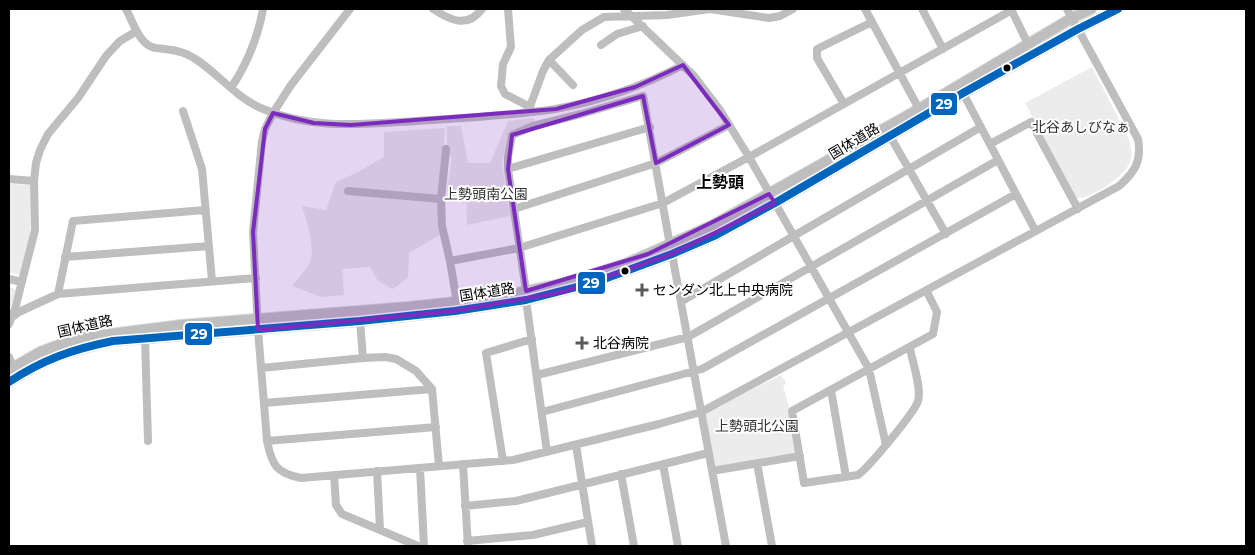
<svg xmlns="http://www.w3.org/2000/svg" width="1255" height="555" viewBox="0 0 1255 555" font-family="Montserrat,'Noto Sans JP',sans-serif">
<rect width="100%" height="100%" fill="#fff"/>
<path fill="#ececec" d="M1092 67 1128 137C1130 144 1133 153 1131 160 1126 176 1091 200 1075 198L1025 103Z
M534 118V122L509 132 502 163 510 216 467 225 466 192 447 191 452 157 447 156V126H461L468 163H490L508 121Z
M445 128 439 218 440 235 409 253 408 278 393 289 378 281 370 267 342 269 344 295 321 297 292 286C297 279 305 272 309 264 317 251 306 220 302 206L326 210 336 182 356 173 384 157V132Z
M9 184 31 185 30 241 20 275 9 272Z
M9 287 16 289 9 312Z
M781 375 786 383 783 386 790 410 797 454 713 469 704 418 707 412Z"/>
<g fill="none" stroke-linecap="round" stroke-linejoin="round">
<g stroke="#dbdbdb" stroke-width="12">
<path id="major" d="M9 370 40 352 64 343 86 337 181 325 409 307 493 298 561 284 625 264 711 226 756 201 919 109 1072 18 1091 9
M9 382C42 360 73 349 113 341L360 321 455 311 526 300 596 282 672 254 716 235 775 203 963 93 1078 29 1118 9"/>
</g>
<path stroke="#bebebe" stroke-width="8" d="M126 9C132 20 138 40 150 46 154 49 160 48 165 49 175 50 185 52 194 58 218 73 236 98 263 109 313 130 363 124 416 121 462 118 509 116 555 109 600 101 643 86 683 65
M350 9 291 85 273 113 265 129 262 141 253 232 258 330 267 441C272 465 276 473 301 478L513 460 659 424 701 412 1119 186C1135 172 1142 161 1138 139L1067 9
M433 9C450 20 467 29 482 9
M508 9 511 47 503 64 501 86 505 94 530 107
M624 9 694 76 720 110 749 157 869 369 886 445
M865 9 919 109
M922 9 943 49
M1011 9 1028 44
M601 45 617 34 643 26
M549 60 573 85
M231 88C247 64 258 37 263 9
M963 93 1035 230
M844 104 817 58V49L872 22
M183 111 202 169 212 281
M528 112 543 71 549 60 582 30 604 17 667 15 710 9 769 18 780 16 793 9
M890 136 946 234
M990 144 1031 122 1078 209
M446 149 441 199 442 226 450 261 457 303
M508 169 650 127
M9 179 34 181
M348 191 441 199
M514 209 656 163 729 125
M672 254 726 546
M65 257 209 246
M450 261 519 248 663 203 749 157 1012 10
M9 279 22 282
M526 291 508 169V157L512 135 533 126 581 114 643 96 670 245
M58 294 73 221 205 210
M526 300 547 452
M682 301 981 127
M14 316 19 312 58 294 256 278
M360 321 363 358
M9 324 15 309 35 230 34 181 36 163 40 150 48 134 78 98 106 56 120 41 137 31
M145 338 148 441
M910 348C912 361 922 388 918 401 915 412 868 468 858 475L804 483 792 411 933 334 937 312 926 290
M9 357 13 367
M261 368 363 358 385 357 396 359 416 371 432 389 439 466
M537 375 688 337 998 160
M831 390 846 477
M264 403 432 389
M542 412 702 369 1016 194
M267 441 436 427
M576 445 592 546
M503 461 486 353 532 339
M757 463 772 546
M463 464 468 546
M663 464 678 546
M420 468 424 546
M377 471 380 529
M712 471 800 456
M621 474 634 546
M334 475 336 505 342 514 418 546
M465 506 516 501 708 453
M467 541 533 535 588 522"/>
<use href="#major" stroke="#bebebe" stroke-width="10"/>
<g stroke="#fff" stroke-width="11">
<path id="bus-1" d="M9 382C42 360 73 349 113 341L360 321 455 311 526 300 596 282 672 254 716 235 775 203 963 93 1078 29 1118 9"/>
</g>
<use href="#bus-1" stroke="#0065bd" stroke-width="8"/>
</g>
<path fill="#7b2cbf" fill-opacity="0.2" stroke="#7b2cbf" stroke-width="4" stroke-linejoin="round" d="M683 65 729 125 656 163 643 96 512 135 508 169 526 291 648 254 769 194 775 203 672 254 563 292 455 311 258 330 253 232 265 129 273 113 314 123 351 125 556 109 635 87Z"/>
<g fill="#000" stroke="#fff" stroke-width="2">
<circle cx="1007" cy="68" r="4.5"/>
<circle cx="625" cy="271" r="4.5"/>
</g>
<g fill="#595959" stroke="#fff" stroke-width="2">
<path d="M639.5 282.5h5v5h5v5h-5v5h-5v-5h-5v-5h5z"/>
<path d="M579.5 335.5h5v5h5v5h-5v5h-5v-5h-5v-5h5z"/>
</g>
<g text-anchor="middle" stroke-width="4" stroke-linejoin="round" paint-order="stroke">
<g font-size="14" fill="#333" stroke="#fff">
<text x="1081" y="132">北谷あしびなぁ</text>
<text x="486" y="199">上勢頭南公園</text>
<text x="757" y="431">上勢頭北公園</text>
</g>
<g font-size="14" fill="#000" stroke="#fff">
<text transform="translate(854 141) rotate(-31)" y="5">国体道路</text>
<text transform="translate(487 292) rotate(-9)" y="5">国体道路</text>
<text transform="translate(85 326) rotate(-13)" y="5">国体道路</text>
</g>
<g font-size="14" fill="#000" stroke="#fff" text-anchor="start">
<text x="653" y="295">センダン北上中央病院</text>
<text x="593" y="348">北谷病院</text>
</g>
<g font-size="16" font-weight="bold" fill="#000" stroke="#fff">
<text x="720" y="188">上勢頭</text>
</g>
</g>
<g stroke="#fff" stroke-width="2">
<rect x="930" y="92" width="28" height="24" rx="5" fill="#0065bd"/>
<rect x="577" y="271" width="29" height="24" rx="5" fill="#0065bd"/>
<rect x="184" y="322" width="29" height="24" rx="5" fill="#0065bd"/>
</g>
<g font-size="14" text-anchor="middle" font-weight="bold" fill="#fff">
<text x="944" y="109">29</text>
<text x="591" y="288">29</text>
<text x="199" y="339">29</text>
</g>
<rect width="1255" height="555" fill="none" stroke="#000000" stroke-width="20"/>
</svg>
